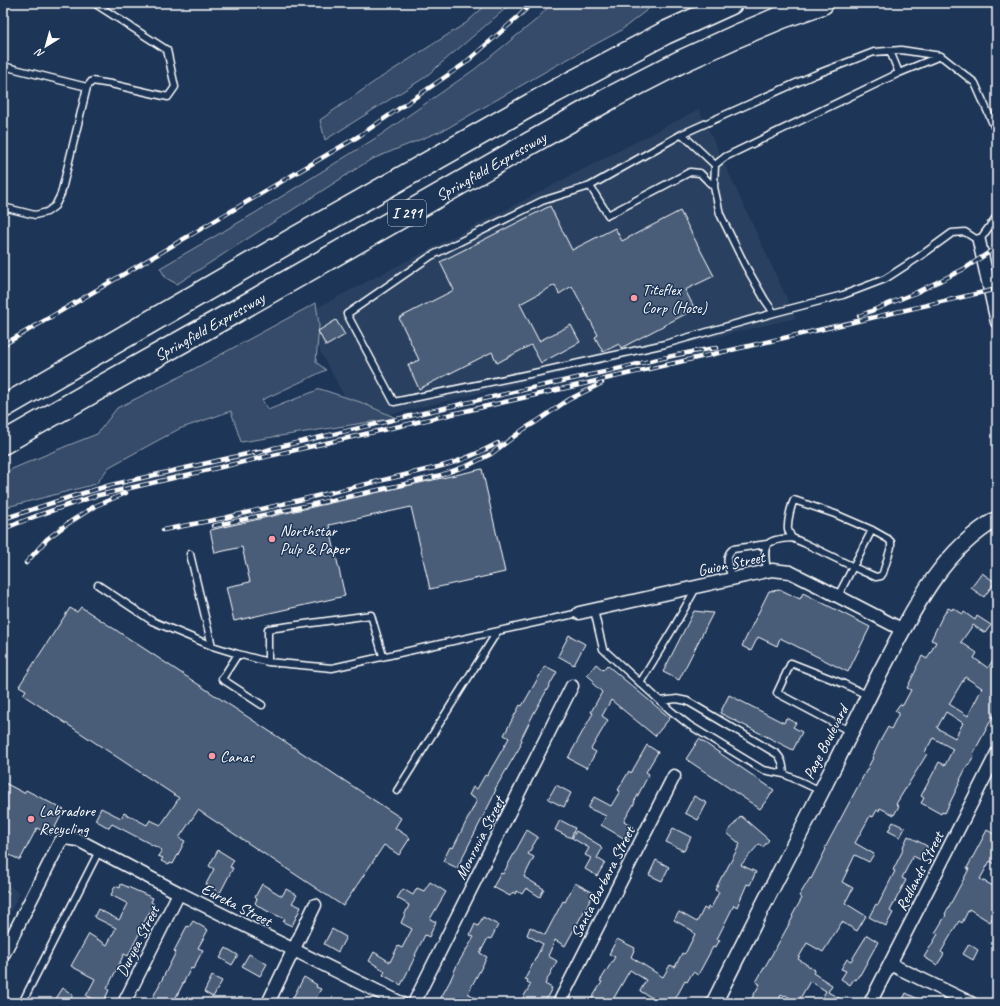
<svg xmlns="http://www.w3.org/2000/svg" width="1000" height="1006" viewBox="0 0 1000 1006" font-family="Caveat,sans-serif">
<rect width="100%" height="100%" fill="#1d3557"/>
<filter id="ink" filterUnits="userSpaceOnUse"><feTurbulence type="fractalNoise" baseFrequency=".025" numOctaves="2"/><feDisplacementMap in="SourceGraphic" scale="8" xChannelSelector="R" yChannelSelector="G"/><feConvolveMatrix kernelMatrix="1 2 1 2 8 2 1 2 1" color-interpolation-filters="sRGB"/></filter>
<g filter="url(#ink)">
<path fill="#2a4161" d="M699 109 796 318 358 422 301 316Z
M3 882 20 893 3 926Z"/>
<path fill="#364b69" stroke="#9aa5b4" d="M488 3H512L424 78 325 140 320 120 374 82 466 23Z
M552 3H662L652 6 620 31 555 66 446 129 370 160 177 284 166 278 160 268 255 213 379 136 475 69 536 20Z
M316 303 319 325 316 362 326 370 262 400 268 410 320 389 360 402 396 418 241 442 231 411 179 429 109 467 96 484 3 508V475L12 469 69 445 97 434 117 408 170 382Z"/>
<path fill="#4a5d79" stroke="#fff" fill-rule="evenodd" d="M550 206 572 250 615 228 622 241 680 211 714 276 685 290 695 309 621 348 619 344 603 352 595 337 598 335 572 286 559 294 555 285 520 304 539 341 571 325 580 342 541 363 531 345 497 363 492 352 419 389 408 365 419 360 399 318 454 290 440 262Z
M336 320 345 335 326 346 318 331Z
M482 469 505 572 430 589 411 507 329 525 345 596 234 621 226 587 250 582 242 547 215 553 210 530Z
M982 573 995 582 984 597 971 588Z
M781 590 800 599 803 593 870 627 848 672 780 638 777 646 758 637 751 651 742 646 769 591Z
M81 607 401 818 395 828 410 838 399 855 384 845 343 906 198 810 179 838 185 841 173 864 170 863 169 865 161 861 163 858 158 856 162 850 112 824 109 828 95 820 101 808 121 818 124 813 147 825 150 820 161 825 179 798 23 695 26 690 19 686 70 608 77 612Z
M948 608 952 610 953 608 963 614 964 612 975 620 977 616 991 625 985 633 973 625 961 642 977 653 974 658 988 668 997 653V709L973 754 974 755 969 765 968 764 960 780H961L945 813 942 812 941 814 921 803 924 798 921 796 939 762 945 765 953 749 933 738 925 752 927 754 896 804 899 806 894 815 880 808 879 811 877 810 873 817 870 816 855 843 874 854 869 862 855 855 842 882 853 888 845 903 866 916 857 931 842 922 823 952 807 943 798 959 815 970 813 973 832 985 828 992 847 1003H819L826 991 810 981 798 1002 785 995 784 996 781 995 777 1003H749L760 984 756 982 778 944 793 917 792 916 802 898 799 896 810 878 811 879 826 849 825 848 873 758H872L880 741 888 727 891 729 899 713 895 711 900 704 903 705 911 690 907 688 917 668H916L922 656 927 659 936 642 931 640 941 619ZM965 677 982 688 968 716 949 704ZM946 712 963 723 955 738 937 728Z
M694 611 713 613 679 680 663 672Z
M569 635 585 644 574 665 558 656Z
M596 664 603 670 607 665 670 718 655 736 611 700 602 716 608 720 591 749 596 752 587 768 568 758 593 713 591 712 602 692 592 683 594 681 587 675Z
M545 666 557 672 534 713 521 739 522 740 520 744 521 745 495 789H496L492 799 457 868 443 861 450 847 453 848 477 800 469 795 473 787 477 789 485 775 487 776 509 738 504 735 520 705 522 706Z
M729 695 784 723 786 718 796 723 793 727 802 732 793 750 720 713Z
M699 739 774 790 760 809 686 759Z
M647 745 658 752 646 772 649 774 637 797 634 802H635L624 821 634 827 627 840 601 825 606 816 588 808 594 797 611 806 620 791 618 790 629 771 631 773Z
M3 782 24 793 26 790 64 810 51 835 37 828 20 860 3 852Z
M556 785 571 793 564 807 548 799Z
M694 796 707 803 698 820 685 813Z
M741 816 769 840 763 847 759 844 741 865 756 872 750 885 747 884 737 907 734 905 717 939 720 940 715 948 713 947 698 975 693 972 687 982 685 981 673 1003H655L656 1000 640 991 646 980 630 970 611 1003H589L602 982 600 981 615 957 609 954 617 939 635 948 631 957 663 977 670 965 675 967 682 953 684 954 686 952 695 934 692 932 693 931 674 920 679 912 697 922 704 908 707 910 708 907 711 908 719 892 715 890 722 876H723L740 844 727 833Z
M560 820 575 828 571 838 555 830Z
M893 822 905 828 900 837 888 831Z
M673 828 691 837 684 851 666 842Z
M527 830 538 837 528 854 534 857 524 877 544 889 540 897 526 888 522 894 517 891 515 894 513 892 510 896 493 887 501 873 503 874Z
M987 830 997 836V865L990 861 980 879 997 888V910L990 922 969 909 962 923 959 921 941 952 944 954 937 965 924 957 938 934 935 933 946 915 945 914 969 869 967 868Z
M576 831 601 846 600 847 602 849 597 858 605 863 597 876 585 869 591 858 585 855 589 848 572 838Z
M908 836 927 846V848L921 860 913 856 902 878 906 880 890 911 893 913 886 926 869 917 876 904 878 905 895 871 893 870 903 850 902 849Z
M218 850 234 860 230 867 233 868 220 893 206 884 214 869 209 866Z
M656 860 669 867 662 881 649 875Z
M430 882 446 892 430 919 436 922 429 937 425 935 415 955H416L401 985 383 975 385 971 369 961 374 952 390 962 398 946 402 948 412 929 401 923 409 905 397 898 403 889 413 895 417 888 424 891Z
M575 883 594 893 565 946 555 940 548 956 557 961 545 984 552 988 544 1003H520L531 984 527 982 528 980 525 979 543 944 527 935 530 927 545 935 563 901 565 902Z
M121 884 153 898 151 902 154 904 142 926H143L128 956 124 954 107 989 109 990 104 1001 102 1000 100 1002 86 996 95 979 71 966 89 934 107 945 116 928 94 917 98 909 119 920 128 904 111 895 115 886 120 888Z
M262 884 282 896 286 889 297 895 292 903 301 907 292 926 283 922 285 919 267 911 257 905 255 903 257 899 255 897Z
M483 917 498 925 491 939 488 938 480 953 487 957 468 993 483 1003H438L450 981 457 965 474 937 470 935 475 924 478 926Z
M193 921 208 930 198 948 203 950 193 969 191 968 173 1003H150L176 952 174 951 187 926 189 927Z
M332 929 346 937 338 952 324 944Z
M867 935 878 942 860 975H859L856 980 854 979 850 985 841 979 846 971 841 969 847 959 851 961Z
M969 944 978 950 973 960 963 954Z
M226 948 238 955 232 965 220 958Z
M249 954 267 964 260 976 242 966Z
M212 976 222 981 213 997 204 992Z
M304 977 314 983 317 985 316 987 321 989 313 1003H290Z
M63 988 73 995 68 1003H53Z
M906 993 926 1003H901Z"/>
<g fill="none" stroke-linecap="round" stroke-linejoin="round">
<g stroke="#fff" stroke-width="9">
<path id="service" d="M890 51 899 73
M3 66 87 87
M997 133 975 83 941 56 901 50 874 52 814 75 682 134 590 186 542 201 431 256 347 314 394 402 539 372 665 344 774 313 843 295 885 279 919 257 952 233 965 232 979 241 997 216
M682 134 715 165 714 187 720 214 745 265 765 300 774 313
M715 165 725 157 899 73 940 56
M590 186 608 215 690 172 700 173 714 187
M3 207 35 215 47 212 55 206 61 194 87 87 92 81 111 84 168 97 175 87 167 50 94 3
M794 500 835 514 872 530 888 539 891 542V547L883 573 881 576 876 577 862 571 804 543 792 538C790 534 787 530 788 526 788 519 791 506 794 500Z
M190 554 212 646
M767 571C763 544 763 540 792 538
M732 579C729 568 723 557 733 549L767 544
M98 585 152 621 212 646 238 654 268 662 332 668 579 613
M838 596 872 530
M594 610 603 649 670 710 689 725 763 770 784 774 821 791
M238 654 222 679 262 705
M268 662V629L371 615 383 656
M640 683 674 627 696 588
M660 701 677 699 687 701 777 754C783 760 783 766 784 774
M851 732 777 693 791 663 844 684 869 696
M397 791 497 632
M3 935 11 939
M22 1003 99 851"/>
</g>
<g stroke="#fff" stroke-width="15">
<path id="minor" d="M979 241 997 322
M579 613 772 570 790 572 820 587 903 630
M3 955 60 842 65 838 78 840 179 893 401 1003
M890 964 971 1003
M124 1003 179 893
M268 1003 315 905
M414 1003 572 686
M559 1003 674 776
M870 1003 997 753"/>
</g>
<g stroke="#fff" stroke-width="18">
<path id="tertiary" d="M714 1003C749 932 786 861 822 790 841 751 861 712 880 673 910 616 939 552 997 519"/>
</g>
<g stroke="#fff" stroke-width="25">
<g id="motorway">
<path d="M3 407 292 240 550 94 665 33 731 3"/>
<path id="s1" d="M3 443 108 383 231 314 511 154 612 97 680 62 737 36 782 17 822 3"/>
</g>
</g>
<use href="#service" stroke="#1d3557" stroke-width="6"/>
<use href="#minor" stroke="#1d3557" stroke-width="12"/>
<use href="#tertiary" stroke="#1d3557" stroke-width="15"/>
<use href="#motorway" stroke="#1d3557" stroke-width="22"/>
<path stroke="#fff" stroke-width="1" d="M3 890 9 893"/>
<g stroke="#fff" stroke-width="4.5">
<path id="rail" d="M859 316 915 293 964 269 997 247
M3 345 359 136 464 64 518 17 532 3
M255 454 274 448C381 423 488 397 595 374 636 365 676 353 717 348
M3 519 70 497 111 485 260 451
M213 526 401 485 441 475 469 465 491 454 524 429 536 422 568 400 602 383
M3 529 36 516 95 496 997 289
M163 530 224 518 434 468C457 463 477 454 498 443
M26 563 47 539 67 524 95 506 126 493"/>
</g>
<use href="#rail" stroke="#1d3557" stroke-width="3" stroke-dasharray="9" stroke-linecap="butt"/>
</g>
</g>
<g fill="#ff9aa2" stroke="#1d3557" stroke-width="1.5">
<circle cx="634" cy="298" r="4"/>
<circle cx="272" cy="539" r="4"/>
<circle cx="212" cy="756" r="4"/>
<circle cx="31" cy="819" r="4"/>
</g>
<g text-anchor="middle" stroke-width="3" stroke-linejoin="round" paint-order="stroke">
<rect fill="#1d3557" stroke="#bbc2cd" stroke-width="1" x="388" y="200" width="38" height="26" rx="3"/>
<g font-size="15" font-weight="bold" fill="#fff">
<text x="407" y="218">I 291</text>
</g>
<g font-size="16" fill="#fff" stroke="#1d3557">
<text dy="6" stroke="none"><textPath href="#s1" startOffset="561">Springfield Expressway</textPath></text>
<text dy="6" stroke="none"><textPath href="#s1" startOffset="237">Springfield Expressway</textPath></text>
<text transform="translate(731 563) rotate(-12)" y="6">Guion Street</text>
<text transform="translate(825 742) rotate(-63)" y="6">Page Boulevard</text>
<text transform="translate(479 838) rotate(-63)" y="6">Monrovia Street</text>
<text transform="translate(919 871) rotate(-63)" y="6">Redlands Street</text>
<text transform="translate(602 882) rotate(-63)" y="6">Santa Barbara Street</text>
<text transform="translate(237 904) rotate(27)" y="6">Eureka Street</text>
<text transform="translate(137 941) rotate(-63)" y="6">Duryea Street</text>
</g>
<g font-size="16" fill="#fff" stroke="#1d3557" text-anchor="start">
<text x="642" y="295">Titeflex<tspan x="642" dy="18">Corp (Hose)</tspan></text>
<text x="280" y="536">Northstar<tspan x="280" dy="18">Pulp &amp; Paper</tspan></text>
<text x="220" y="762">Canas</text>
<text x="39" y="816">Labradore<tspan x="39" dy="18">Recycling</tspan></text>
</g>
</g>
<rect width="1000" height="1006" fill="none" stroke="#1d3557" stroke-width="16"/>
<rect x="8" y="8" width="984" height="990" fill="none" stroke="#fff" stroke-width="1.5" filter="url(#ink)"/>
<g transform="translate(46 46) rotate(217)" stroke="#1d3557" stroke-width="3" paint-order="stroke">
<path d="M0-3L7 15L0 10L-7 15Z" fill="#ffffff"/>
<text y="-6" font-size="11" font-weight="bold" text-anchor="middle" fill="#ffffff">N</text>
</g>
</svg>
